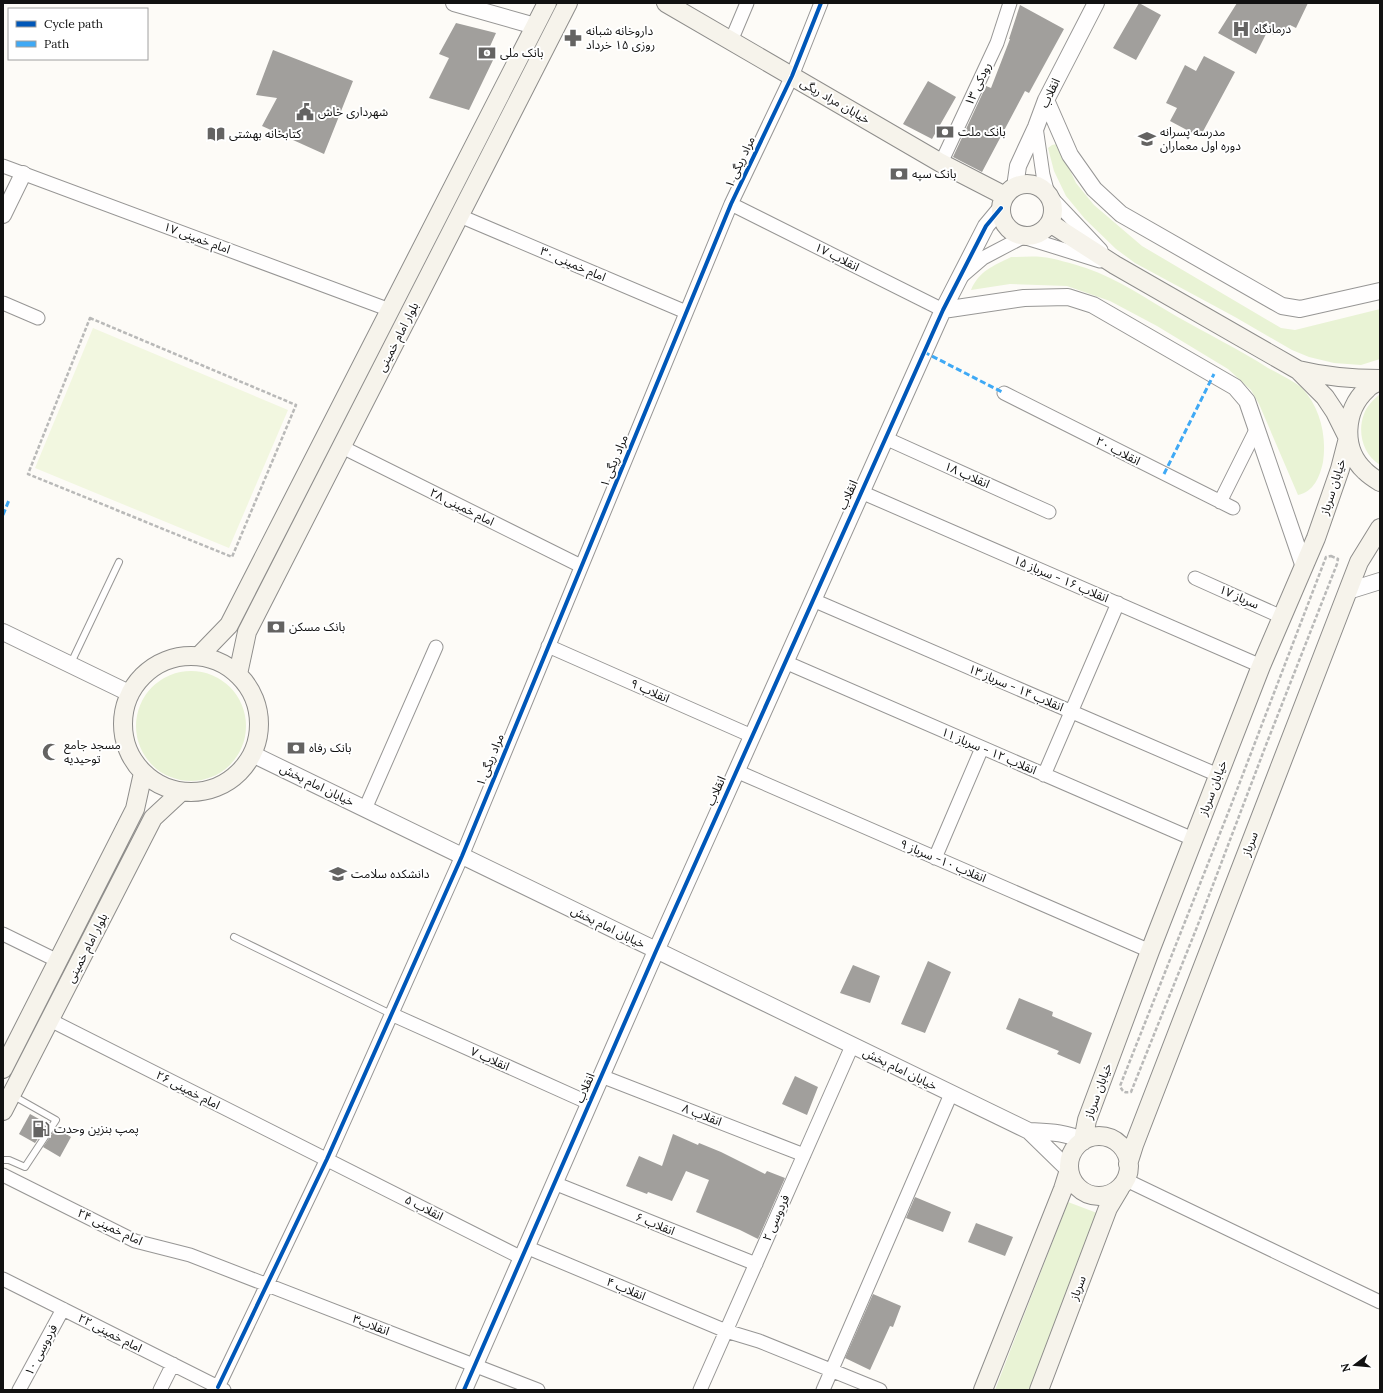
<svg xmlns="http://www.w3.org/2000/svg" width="1383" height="1393" viewBox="0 0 1383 1393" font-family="Lora,'Noto Sans Arabic',serif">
<rect width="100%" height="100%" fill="#fdfbf7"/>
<path fill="#e9f3d5" d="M1057 144 1059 147 1076 183 1094 205 1142 246 1281 328 1295 330 1380 309V359L1361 365 1334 363 1309 357 1292 350 1235 317 1135 263 1116 249 1085 219 1066 196 1054 171 1048 148 1052 145Z
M1011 257C1021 257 1032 256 1042 257 1053 258 1074 264 1086 268 1118 279 1147 299 1176 316 1207 334 1239 349 1268 368 1277 373 1295 382 1302 388 1320 407 1327 436 1323 462 1320 476 1314 492 1298 495L1259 404 1251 390 1228 369 1157 326 1110 301 1067 286 1010 284 971 290C979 271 993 266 1011 257Z
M1380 394V465C1363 455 1357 432 1364 414 1367 406 1373 400 1380 394Z
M136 726a55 55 0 1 1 110 0a55 55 0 1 1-110 0Z
M1068 1202 1097 1213 1029 1390H995Z"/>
<path fill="#f2f7e0" d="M93 328 288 410 229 548 35 468Z"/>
<path fill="#a19f9c" d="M1139 3 1161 15 1136 60 1113 48Z
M1237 3H1308L1296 28 1290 25 1285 34 1277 29 1274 35 1267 32 1256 54 1218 33Z
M1020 5 1064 29 1029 93 1025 91 982 172 953 157 986 86 991 88 1010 39H1009Z
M456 23 496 33 487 53 495 56 469 110 429 98 449 58 439 54Z
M273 50 353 81 324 154 262 126 277 98 256 95Z
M1204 56 1235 72 1200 137 1170 121 1177 108 1166 103 1185 65 1196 71Z
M928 81 956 97 932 139 903 124Z
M928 961 951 972 925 1033 901 1024Z
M853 965 880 976 870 1003 840 993Z
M1019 998 1053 1012 1052 1016 1092 1033 1080 1064 1057 1054 1059 1051 1006 1029Z
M795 1076 818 1087 807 1115 782 1104Z
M30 1114 48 1124 35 1143 19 1134Z
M56 1128 71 1137 60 1157 43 1147Z
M673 1134 698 1145 699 1143 721 1152 765 1174 767 1171 785 1178 758 1239 740 1230 696 1212 709 1180 686 1171 672 1201 648 1192 647 1194 626 1186 639 1156 662 1166Z
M915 1197 951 1212 943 1232 906 1218Z
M976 1223 1013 1237 1005 1256 968 1242Z
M873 1294 901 1306 893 1327 890 1326 870 1370 845 1358Z"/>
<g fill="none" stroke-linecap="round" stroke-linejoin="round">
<g stroke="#979695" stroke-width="8">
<path id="service" d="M71 663 119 562
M234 937 391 1014
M3 1160H9L25 1167 56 1120 12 1095"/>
</g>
<g stroke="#979695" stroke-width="15">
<path id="minor" d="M731 41 747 3
M1036 127 1043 175 1048 194 1101 250
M941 163 997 43 1010 3
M3 166 390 310
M731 204 943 310
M460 216 686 312
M962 276 983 258 1023 237 1100 261
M3 303 38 318
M1004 393 1233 508
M885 438 1049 512
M342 447 581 566
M861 492 1261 666
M1220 502 1257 428
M1195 578 1282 617
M813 600 1218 775
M548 646 752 736
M785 662 1193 839
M736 771 1150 951
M1044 775 1118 603
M365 809 436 647
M935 858 982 748
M3 934 58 961
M391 1014 589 1103
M50 1020 522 1258
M601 1076 804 1155
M3 1175 135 1241 190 1255 538 1390
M1126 1180 1380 1302
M554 1183 756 1264
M526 1247 726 1331 759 1341 880 1390
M3 1279 224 1390
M218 1387 327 1159 462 856 731 204 792 76 821 3
M19 1390 63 1309
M160 1390 173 1364
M700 1390 852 1046
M823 1390 951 1094"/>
</g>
<g stroke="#979695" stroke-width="18">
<path id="tertiary" d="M454 3 535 26
M1046 100 1070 155 1094 189 1121 214 1282 306 1300 309 1380 291
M1015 187 1018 166 1036 127 1046 100 1096 3
M3 215 23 174
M943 310 1024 298 1068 297 1093 305 1235 387 1247 401 1304 567
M1348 591 1380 581
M3 632 129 693
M252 754 1029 1131 1069 1170
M1029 1131C1048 1132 1066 1132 1083 1141
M464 1390 656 951 943 310 986 226 1001 208"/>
</g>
<g stroke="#8e8d8b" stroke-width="20">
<path id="secondary" d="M666 3 941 163 1005 196
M1001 210a26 26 0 1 1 52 0a26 26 0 1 1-52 0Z
M1050 223 1115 265 1298 370 1325 397 1335 412 1348 438 1340 469 1316 538 1261 666 1150 951 1087 1120 1083 1141
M1298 370C1327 377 1351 379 1380 379
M1380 381C1376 383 1370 385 1367 389 1344 410 1341 449 1365 471 1369 475 1375 479 1380 482
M200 655 229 625 547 3
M123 724a68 68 0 1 1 136 0a68 68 0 1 1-136 0Z
M238 674 247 632 568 3
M3 1069 135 809 143 773
M3 1111 153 818 181 792
M1069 1166a30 30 0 1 1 60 0a30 30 0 1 1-60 0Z
M1128 1164 1134 1145 1359 562 1380 528
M983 1390 1063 1189 1069 1170
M1039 1390 1108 1208 1120 1188"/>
</g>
<path stroke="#b9b9b8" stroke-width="2.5" stroke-dasharray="4 2" stroke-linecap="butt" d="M90 318 296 405 232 557 28 474Z
M1331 556 1338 559 1337 564 1266 745 1197 927 1131 1092C1124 1093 1123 1092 1120 1086L1230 808 1326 557Z"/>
<use href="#service" stroke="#fffefe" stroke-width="6"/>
<use href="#minor" stroke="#fffefe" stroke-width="13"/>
<use href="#tertiary" stroke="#fffefe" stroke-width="16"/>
<use href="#secondary" stroke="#f6f3eb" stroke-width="18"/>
<path stroke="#3fa9f5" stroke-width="3" stroke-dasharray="6 3" stroke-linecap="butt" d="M924 352 1004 393
M1164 474 1214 374
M3 515 9 500"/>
<g stroke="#fff" stroke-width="6">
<path id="cycleway" d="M218 1387 327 1159 462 856 731 204 792 76 821 3
M464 1390 656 951 943 310 986 226 1001 208"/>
</g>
<use href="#cycleway" stroke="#0057b8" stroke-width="4"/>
</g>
<defs>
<g id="hospital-bare" transform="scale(1.38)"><path d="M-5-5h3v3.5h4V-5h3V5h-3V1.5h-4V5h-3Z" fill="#646362" stroke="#fff" stroke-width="2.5" paint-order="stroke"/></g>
<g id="pharmacy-bare" transform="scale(1.38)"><path d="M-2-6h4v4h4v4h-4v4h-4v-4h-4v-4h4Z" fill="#646362" stroke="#fff" stroke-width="2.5" paint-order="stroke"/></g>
<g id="bank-bare" transform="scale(1.38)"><path d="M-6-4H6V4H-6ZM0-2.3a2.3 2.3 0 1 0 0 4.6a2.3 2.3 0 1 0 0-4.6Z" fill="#646362" stroke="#fff" stroke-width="2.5" paint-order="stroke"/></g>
<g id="civic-bare" transform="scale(1.38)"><path d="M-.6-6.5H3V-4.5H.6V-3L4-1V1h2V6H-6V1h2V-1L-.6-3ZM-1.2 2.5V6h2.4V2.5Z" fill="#646362" stroke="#fff" stroke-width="2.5" paint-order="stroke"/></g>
<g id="library-bare" transform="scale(1.38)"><path d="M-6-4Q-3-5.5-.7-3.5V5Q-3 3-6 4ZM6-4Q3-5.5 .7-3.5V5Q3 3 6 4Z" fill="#646362" stroke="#fff" stroke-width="2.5" paint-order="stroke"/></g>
<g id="school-bare" transform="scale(1.38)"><path d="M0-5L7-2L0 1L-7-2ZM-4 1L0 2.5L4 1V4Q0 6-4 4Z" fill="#646362" stroke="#fff" stroke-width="2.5" paint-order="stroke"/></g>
<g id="mosque-bare" transform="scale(1.38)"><path d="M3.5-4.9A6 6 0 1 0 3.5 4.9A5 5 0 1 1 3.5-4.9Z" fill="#646362" stroke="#fff" stroke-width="2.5" paint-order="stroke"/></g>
<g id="university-bare" transform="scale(1.38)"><path d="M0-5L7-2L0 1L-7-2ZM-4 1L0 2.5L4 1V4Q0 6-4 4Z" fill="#646362" stroke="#fff" stroke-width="2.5" paint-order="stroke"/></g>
<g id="fuel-bare" transform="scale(1.38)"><path d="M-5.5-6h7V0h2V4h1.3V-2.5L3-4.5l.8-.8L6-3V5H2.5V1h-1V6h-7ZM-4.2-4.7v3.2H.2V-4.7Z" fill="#646362" stroke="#fff" stroke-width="2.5" paint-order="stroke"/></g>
</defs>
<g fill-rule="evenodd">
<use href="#hospital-bare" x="1241" y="29"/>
<use href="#pharmacy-bare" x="573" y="38"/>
<use href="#bank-bare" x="487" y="53"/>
<use href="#civic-bare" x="305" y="112"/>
<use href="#bank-bare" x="945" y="132"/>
<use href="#library-bare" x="216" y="134"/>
<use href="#school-bare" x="1147" y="139"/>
<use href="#bank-bare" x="899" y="174"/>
<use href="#bank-bare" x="276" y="627"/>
<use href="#bank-bare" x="296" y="748"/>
<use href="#mosque-bare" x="51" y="752"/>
<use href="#university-bare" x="338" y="874"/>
<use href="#fuel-bare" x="41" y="1129"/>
</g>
<g text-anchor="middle" stroke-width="4" stroke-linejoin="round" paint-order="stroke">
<g font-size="12" fill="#111" stroke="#fff" text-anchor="start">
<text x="1254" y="33">درمانگاه</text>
<text x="586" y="35">داروخانه شبانه<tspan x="586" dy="14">روزی ۱۵ خرداد</tspan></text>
<text x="500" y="57">بانک ملی</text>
<text x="318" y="116">شهرداری خاش</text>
<text x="958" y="136">بانک ملت</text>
<text x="1160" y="136">مدرسه پسرانه<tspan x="1160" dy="14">دوره اول معماران</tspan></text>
<text x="229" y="138">کتابخانه بهشتی</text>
<text x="912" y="178">بانک سپه</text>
<text x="289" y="631">بانک مسکن</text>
<text x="64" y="749">مسجد جامع<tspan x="64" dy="14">توحیدیه</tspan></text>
<text x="309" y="752">بانک رفاه</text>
<text x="351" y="878">دانشکده سلامت</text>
<text x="54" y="1133">پمپ بنزین وحدت</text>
</g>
<g font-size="12" fill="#111" stroke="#fff">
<text transform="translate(978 84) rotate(-65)" y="4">رودکی ۱۳</text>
<text transform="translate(1050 93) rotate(-65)" y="4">انقلاب</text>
<text transform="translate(835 101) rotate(30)" y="4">خیابان مراد ریگی</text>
<text transform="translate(740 162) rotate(-65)" y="4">مراد ریگی ۱</text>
<text transform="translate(197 238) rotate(20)" y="4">امام خمینی ۱۷</text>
<text transform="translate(837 257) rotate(27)" y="4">انقلاب ۱۷</text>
<text transform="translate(573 264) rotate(23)" y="4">امام خمینی ۳۰</text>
<text transform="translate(398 337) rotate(-63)" y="4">بلوار امام خمینی</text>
<text transform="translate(1118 451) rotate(27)" y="4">انقلاب ۲۰</text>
<text transform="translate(614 461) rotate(-68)" y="4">مراد ریگی ۱</text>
<text transform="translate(967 475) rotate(24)" y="4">انقلاب ۱۸</text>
<text transform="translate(1333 487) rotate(-72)" y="4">خیابان سرباز</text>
<text transform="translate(848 495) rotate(-66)" y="4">انقلاب</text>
<text transform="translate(462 507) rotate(26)" y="4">امام خمینی ۲۸</text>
<text transform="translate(1061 579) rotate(23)" y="4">انقلاب ۱۶ - سرباز ۱۵</text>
<text transform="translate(1239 597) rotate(24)" y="4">سرباز ۱۷</text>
<text transform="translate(1016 688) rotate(23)" y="4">انقلاب ۱۴ - سرباز ۱۳</text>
<text transform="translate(650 691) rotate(24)" y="4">انقلاب ۹</text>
<text transform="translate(989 751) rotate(23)" y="4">انقلاب ۱۲ - سرباز ۱۱</text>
<text transform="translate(490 760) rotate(-68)" y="4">مراد ریگی ۱</text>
<text transform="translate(317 785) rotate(26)" y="4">خیابان امام بخش</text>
<text transform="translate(1213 788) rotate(-69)" y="4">خیابان سرباز</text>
<text transform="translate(716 791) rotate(-66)" y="4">انقلاب</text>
<text transform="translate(1250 844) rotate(-69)" y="4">سرباز</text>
<text transform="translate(943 861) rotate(23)" y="4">انقلاب ۱۰- سرباز ۹</text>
<text transform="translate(608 927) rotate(26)" y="4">خیابان امام بخش</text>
<text transform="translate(87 948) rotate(-63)" y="4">بلوار امام خمینی</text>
<text transform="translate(490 1059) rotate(24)" y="4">انقلاب ۷</text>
<text transform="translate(900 1069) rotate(26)" y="4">خیابان امام بخش</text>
<text transform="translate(585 1088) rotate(-67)" y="4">انقلاب</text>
<text transform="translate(188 1090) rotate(27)" y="4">امام خمینی ۲۶</text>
<text transform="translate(1098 1091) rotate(-70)" y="4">خیابان سرباز</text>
<text transform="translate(702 1115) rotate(21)" y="4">انقلاب ۸</text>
<text transform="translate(424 1208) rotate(27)" y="4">انقلاب ۵</text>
<text transform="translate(776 1218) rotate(-66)" y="4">فردوسی ۲</text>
<text transform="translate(655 1224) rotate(22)" y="4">انقلاب ۶</text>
<text transform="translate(110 1227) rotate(25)" y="4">امام خمینی ۲۴</text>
<text transform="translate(1078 1288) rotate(-69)" y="4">سرباز</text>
<text transform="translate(626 1289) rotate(23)" y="4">انقلاب ۴</text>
<text transform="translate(371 1325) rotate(21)" y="4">انقلاب۳</text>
<text transform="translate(110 1333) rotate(27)" y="4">امام خمینی ۲۲</text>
<text transform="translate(41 1350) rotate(-62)" y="4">فردوسی ۱۰</text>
</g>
</g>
<rect width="1383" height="1393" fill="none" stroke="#111111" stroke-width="8"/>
<rect x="8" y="8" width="140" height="52" fill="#ffffff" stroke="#a0a0a0"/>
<rect x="16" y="21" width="20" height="6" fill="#0057b8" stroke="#a0a0a0"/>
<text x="44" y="28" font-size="12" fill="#111111">Cycle path</text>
<rect x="16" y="41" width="20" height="6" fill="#3fa9f5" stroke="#a0a0a0"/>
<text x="44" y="48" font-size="12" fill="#111111">Path</text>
<g transform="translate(1355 1365) rotate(254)" stroke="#ffffff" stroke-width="3" paint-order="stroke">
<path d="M0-3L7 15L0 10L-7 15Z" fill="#111111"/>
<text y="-6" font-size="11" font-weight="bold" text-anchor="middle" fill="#111111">N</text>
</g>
</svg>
